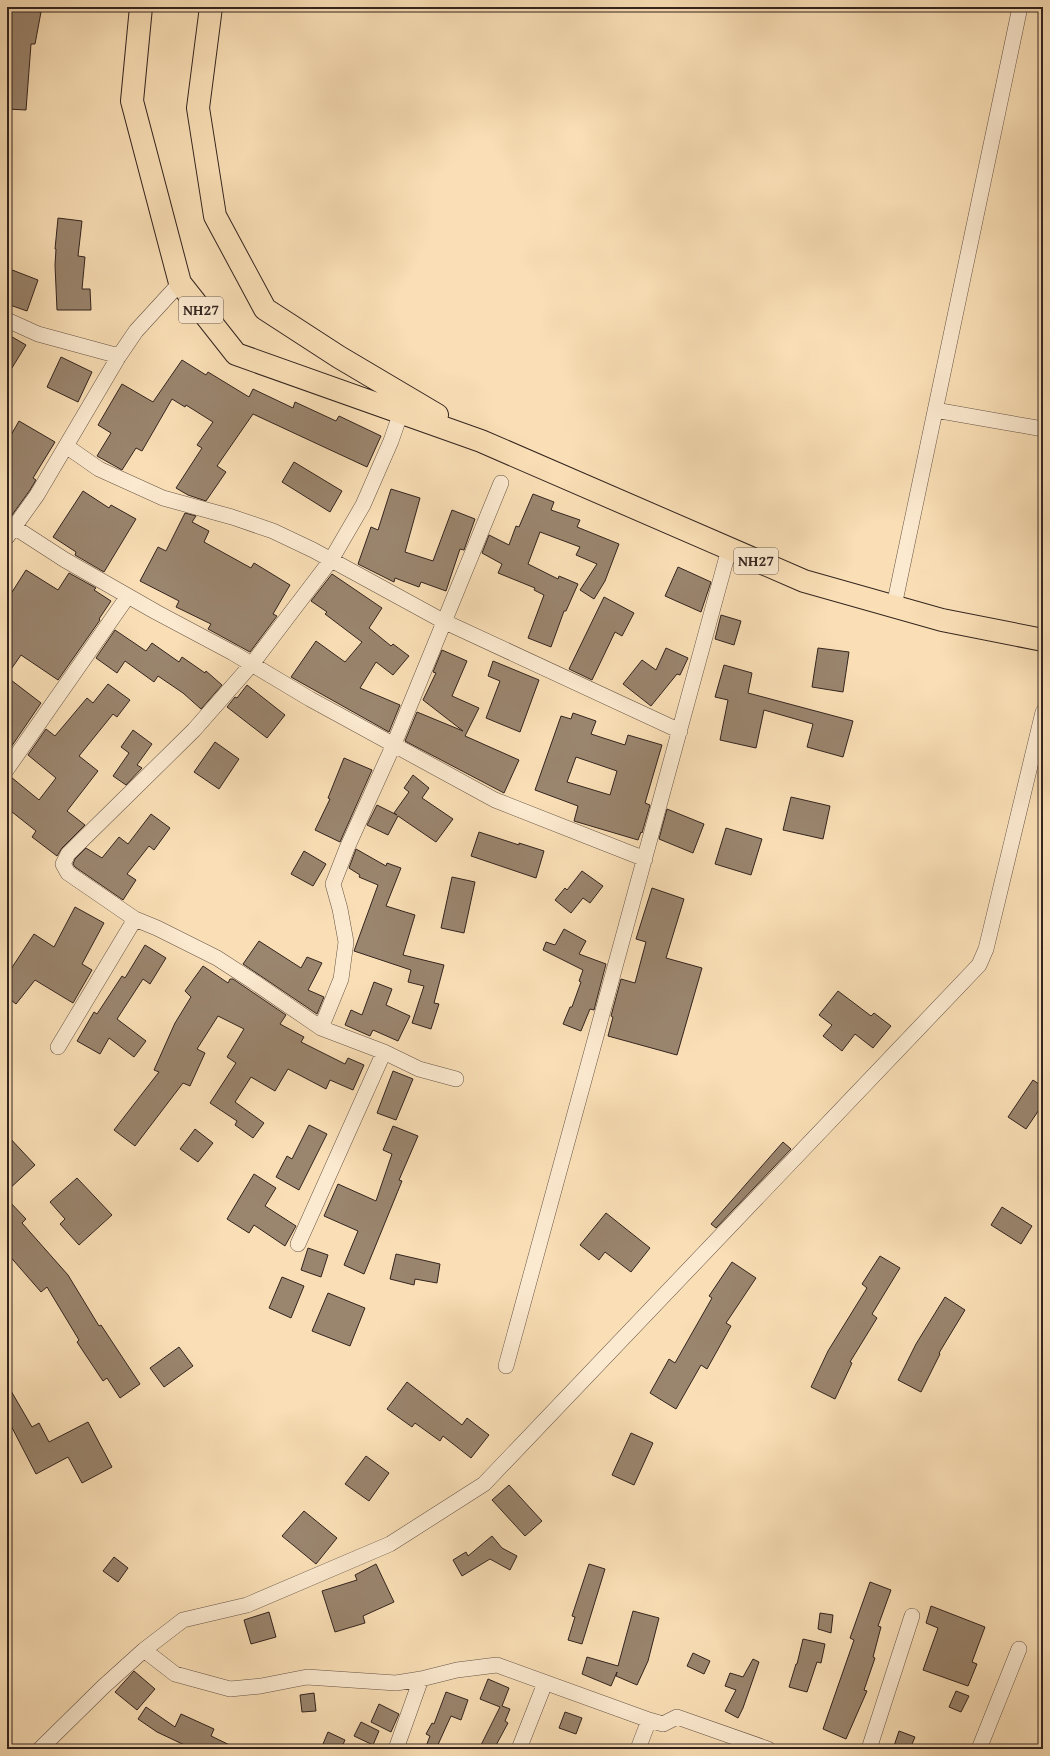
<svg xmlns="http://www.w3.org/2000/svg" width="1050" height="1756" viewBox="0 0 1050 1756" font-family="'Gentium Book Plus',serif">
<rect width="100%" height="100%" fill="#fadfb6"/>
<filter id="stains"><feTurbulence type="fractalNoise" baseFrequency=".005" numOctaves="4"/><feColorMatrix values="0 0 0 0 .2 0 0 0 0 .09 0 0 0 0 .02 0 0 0 .5 -.17"/></filter>
<radialGradient id="worn" r=".72"><stop offset=".6" stop-color="#630" stop-opacity="0"/><stop offset="1" stop-color="#630" stop-opacity=".3"/></radialGradient>
<path fill="#9a856e" stroke="#33241f" fill-rule="evenodd" d="M7 7 41 12 35 44H31L26 110 7 109Z
M58 218 82 221 78 256 85 257 82 289H90L91 310H57L55 265 56 249H55Z
M7 268 38 280 27 311 7 304Z
M7 334 26 345 7 376Z
M61 357 92 372 78 402 47 387Z
M182 360 206 375 208 372 249 397 253 389 293 408 295 402 336 421 339 416 381 436 367 467 253 414 217 466 226 472 206 501 188 495 176 488 202 448 197 445 213 422 186 405 185 407 172 399 142 451 136 448 122 470 97 456 111 433 98 425 122 384 153 402Z
M19 421 55 442 33 478 36 480 30 490 7 522V442Z
M294 462 342 491 330 512 282 482Z
M391 489 420 498 405 552 433 561 452 510 475 519 464 550 460 549 446 591 421 582 419 587 395 578 394 582 358 564 371 527 378 530Z
M83 491 109 508 111 505 136 519 104 572 75 555 76 552 53 537Z
M533 494 554 502 551 510 580 520 577 527 619 544 605 581 594 599 580 590 597 564 576 555 580 547 540 532 528 564 558 579 559 576 578 584 566 611H564L551 647 528 638 544 595 534 590 535 588 498 573 502 564 482 553 489 535 509 545 516 526 519 527Z
M185 513 196 516 192 522 209 531 204 542 251 568 254 563 290 585 273 614 277 616 250 652 208 629 211 624 176 607 179 601 140 581 158 547 166 551Z
M678 567 711 582 701 612 665 596Z
M26 570 58 590 69 573 96 588 94 590 111 601 99 619 100 620 58 680 21 655 7 675V600Z
M332 574 382 608 369 628 391 646 393 644 409 656 393 675 376 662 360 688 400 705 389 732 291 677 316 641 345 662 362 642 325 614 327 612 311 601Z
M604 597 634 613 622 636 615 632 592 680 569 669Z
M721 615 741 621 734 645 715 639Z
M115 630 146 651 152 643 179 662 182 657 205 673 206 671 222 685 201 709 183 693 158 676 154 682 125 661 117 673 96 658Z
M666 648 688 658 680 675 677 674 651 706 623 684 642 660 656 670Z
M818 648 849 652 843 692 812 687Z
M442 650 467 661 452 696 479 708 465 736 519 760 504 793 405 741 417 712 463 731 423 700 436 673 433 672Z
M493 661 539 680 520 732 486 718 500 681 488 676Z
M724 665 752 673 748 693 853 721 843 757 807 747 813 724 764 710 756 748 720 740 728 700 715 697Z
M7 677 41 703 7 753Z
M108 684 130 700 117 717 113 714 79 756 98 771 67 811 85 825 62 848 57 856 32 837 36 831 7 808V778L11 777 39 800 56 778 28 755 46 729 55 736 87 698 93 703Z
M247 685 285 715 267 738 227 707 235 697 237 698Z
M573 713 596 721 591 734 625 745 628 735 662 745 645 803 650 805 642 833 641 832 638 840 574 821 578 806 535 790 561 716 571 719ZM576 757 617 771 610 795 567 782Z
M133 730 152 744 137 765 142 768 126 785 113 776 129 753 121 747Z
M215 742 239 759 219 789 194 772Z
M344 758 372 770 340 842 315 830 330 799 328 798Z
M413 775 429 788 422 798 453 819 436 842 398 816 388 835 367 825 377 805 397 815 394 813 409 792 404 788Z
M791 797 830 806 823 839 783 830Z
M667 809 704 824 693 853 659 839Z
M151 814 170 828 154 850 149 846 127 874 136 880 123 900 75 867 73 864 75 859 86 848 102 858 119 837 128 844Z
M726 828 762 839 751 875 715 864Z
M479 832 519 845V843L544 851 536 878 471 856Z
M356 849 386 866 387 863 401 868 386 906 415 915 403 955 444 965 434 1003 439 1004 431 1029 412 1023 424 986 408 982 411 970 354 951 378 885 359 877 360 875 349 868Z
M304 851 326 864 313 886 291 874Z
M582 871 603 886 590 903 583 898 571 913 555 900 565 888 567 890Z
M452 877 475 882 464 933 441 928Z
M652 888 684 899 666 958 702 968 677 1055 608 1036 613 1017 611 1016 621 979 635 983 646 942 636 939Z
M75 907 104 923 82 964 92 970 73 1003 35 980 16 1004 7 997V975L34 934 54 947Z
M564 929 586 941 579 954 606 964 594 1010 590 1009 581 1031 563 1024 570 1007H572L581 982 579 981 583 970 543 950 546 942 555 945Z
M259 941 301 968 307 957 322 963 308 990 324 997 317 1014 243 964Z
M145 945 166 958 150 984 143 979 117 1019 146 1041 134 1057 109 1038 100 1054 77 1041 94 1012 97 1014 122 976 125 978Z
M203 966 228 983 230 979H233L286 1015 280 1024 304 1037 301 1042 345 1064 348 1058 364 1065 353 1090 330 1080 326 1089 288 1069 275 1091 251 1077 235 1102 264 1123 253 1138 235 1125 237 1121 210 1103 236 1063 227 1057 244 1029 218 1016 197 1049 205 1053 190 1086 183 1083 135 1146 114 1130 159 1072 154 1070 175 1023 191 997 185 991Z
M374 982 392 989 386 1005 410 1016 398 1041 373 1030 370 1036 345 1025 351 1010 362 1015Z
M838 991 871 1016 874 1013 891 1026 873 1048 855 1034 842 1051 823 1036 832 1025 819 1015Z
M393 1071 413 1079 396 1120 377 1113Z
M1033 1080 1043 1087V1104L1026 1129 1008 1117Z
M309 1125 327 1134 299 1190 276 1177 287 1156 292 1159Z
M393 1126 418 1136 399 1180 402 1181 364 1274 344 1265 358 1231 324 1216 338 1184 376 1201 392 1154 383 1150Z
M195 1129 213 1143 198 1162 180 1149Z
M7 1135 35 1165 7 1191Z
M783 1142 791 1149 716 1228 711 1224Z
M254 1174 276 1188 265 1206 296 1226 285 1246 254 1225 249 1233 227 1219Z
M77 1178 112 1215 79 1245 60 1224 65 1219 50 1202Z
M7 1199 26 1219 22 1223 68 1275 99 1326 101 1325 140 1384 120 1398 107 1378 103 1381 77 1342 79 1340 47 1287 41 1292 7 1253Z
M1002 1207 1032 1226 1021 1244 991 1225Z
M606 1213 650 1248 631 1272 605 1252 599 1260 580 1245Z
M308 1248 328 1255 321 1277 301 1270Z
M396 1254 440 1264 437 1283 415 1279 414 1285 390 1279Z
M880 1256 900 1268 872 1314 877 1318 850 1362 852 1363 835 1399 811 1387 828 1351 867 1288 862 1284Z
M732 1262 756 1278 726 1323 731 1326 707 1369 701 1365 676 1409 650 1393 669 1359 675 1363 712 1298 709 1296Z
M282 1277 304 1286 291 1318 269 1308Z
M328 1293 365 1308 350 1346 312 1331Z
M945 1297 965 1310 939 1353 940 1354 921 1392 898 1380 916 1344Z
M179 1347 193 1366 164 1387 150 1368Z
M407 1382 462 1425 467 1418 489 1435 471 1458 443 1436 440 1441 415 1423 412 1427 387 1409Z
M7 1384 32 1427 39 1423 49 1442 88 1422 112 1467 82 1483 68 1457 36 1474 7 1418Z
M631 1433 653 1443 634 1485 612 1475Z
M366 1456 389 1473 369 1501 345 1484Z
M509 1485 542 1521 525 1536 492 1500Z
M304 1511 337 1538 316 1564 282 1536Z
M492 1536 502 1548 517 1556 510 1570 490 1559 462 1576 453 1560 466 1552 468 1556Z
M114 1557 128 1568 118 1582 103 1571Z
M376 1564 394 1602 363 1616 365 1623 335 1632 322 1591 357 1580 355 1575Z
M589 1564 605 1569 582 1644 568 1640 575 1617 572 1616Z
M870 1582 891 1590 878 1626 881 1627 873 1657 875 1658 864 1690 867 1691 846 1739 823 1729 854 1640 850 1638Z
M931 1606 985 1627 972 1662 977 1664 968 1686 923 1670 938 1628 926 1623Z
M633 1611 659 1618 648 1661 637 1685 616 1676 617 1672 611 1686 582 1674 587 1657 618 1666Z
M269 1612 276 1637 251 1644 244 1620Z
M820 1613 833 1615 831 1633 818 1629Z
M803 1639 825 1644 821 1663 817 1662 807 1692 789 1687 796 1664H797Z
M693 1653 710 1661 704 1674 687 1666Z
M753 1659 759 1662 743 1708 738 1718 725 1711 736 1690 725 1686 730 1673 743 1677Z
M134 1671 155 1689 137 1710 115 1692Z
M488 1679 509 1688 502 1706 510 1709 505 1721 508 1723 494 1749H479L500 1707 480 1699Z
M956 1691 969 1696 961 1712 949 1707Z
M446 1692 468 1700 461 1720 451 1716 436 1749H425L430 1736 426 1734 432 1723 434 1724Z
M314 1693 316 1711 302 1712 300 1695Z
M379 1704 399 1714 391 1732 371 1722Z
M146 1707 175 1727 181 1714 214 1729 211 1736 238 1749H193L157 1732 138 1719Z
M565 1712 582 1718 576 1734 559 1728Z
M361 1722 379 1731 373 1745 354 1736Z
M899 1731 915 1737 910 1749H902L894 1746Z
M328 1732 345 1740 341 1749H335L323 1744Z"/>
<g fill="none" stroke-linecap="round" stroke-linejoin="round">
<g stroke="#655345" stroke-width="16">
<path id="street" d="M7 320 38 334 119 356
M935 410 1043 429
M401 412 391 441 363 505 331 560 252 664 194 730 68 854 63 864 68 873 135 919 157 928 217 958 254 982 321 1028 384 1052 419 1069 456 1079
M66 446 99 469 163 498 232 517 273 531 313 550 443 621 680 731
M14 527 65 560 156 612 233 653 310 699 495 800 645 859
M7 537 37 495 119 356 136 331 180 283
M894 606 1020 7
M7 769 128 596
M321 1028 341 979 346 942 340 909 333 884 347 848 394 744 501 483
M58 1047 135 919
M298 1244 384 1052
M506 1366 729 549
M144 1650 175 1674 230 1689 261 1686 307 1677 396 1683 421 1679 457 1670 497 1665 649 1720 663 1724 677 1717 768 1749
M40 1749 103 1687 144 1650 183 1620 247 1605 390 1544 484 1484 979 965 986 949 1043 712
M396 1749 421 1679
M519 1749 545 1683
M638 1749 649 1720
M869 1749 912 1616
M979 1749 1019 1649"/>
</g>
<g stroke="#33241f" stroke-width="24">
<path id="highway" d="M141 7 132 101 180 283 236 354 481 441 804 581 942 620 1043 640
M211 7 198 108 215 216 265 309 339 357 437 415"/>
</g>
<use href="#street" stroke="#fcead0" stroke-width="15"/>
<use href="#highway" stroke="#fadfb6" stroke-width="22"/>
</g>
<g text-anchor="middle" stroke-width="3" stroke-linejoin="round" paint-order="stroke">
<g fill="#fcead0" stroke="#6f5f54" stroke-width="1">
<rect x="179" y="297" width="44" height="26" rx="3"/>
<rect x="734" y="548" width="44" height="26" rx="3"/>
</g>
<g font-size="15" font-weight="bold" fill="#33241f">
<text x="201" y="315">NH27</text>
<text x="756" y="566">NH27</text>
</g>
</g>
<rect width="1050" height="1756" fill="none" stroke="#fadfb6" stroke-width="24"/>
<rect x="8" y="8" width="1034" height="1740" fill="none" stroke="#33241f" stroke-width="2"/>
<rect x="12" y="12" width="1026" height="1732" fill="none" stroke="#33241f"/>
<rect width="100%" height="100%" filter="url(#stains)"/>
<rect width="100%" height="100%" fill="url(#worn)"/>
</svg>
